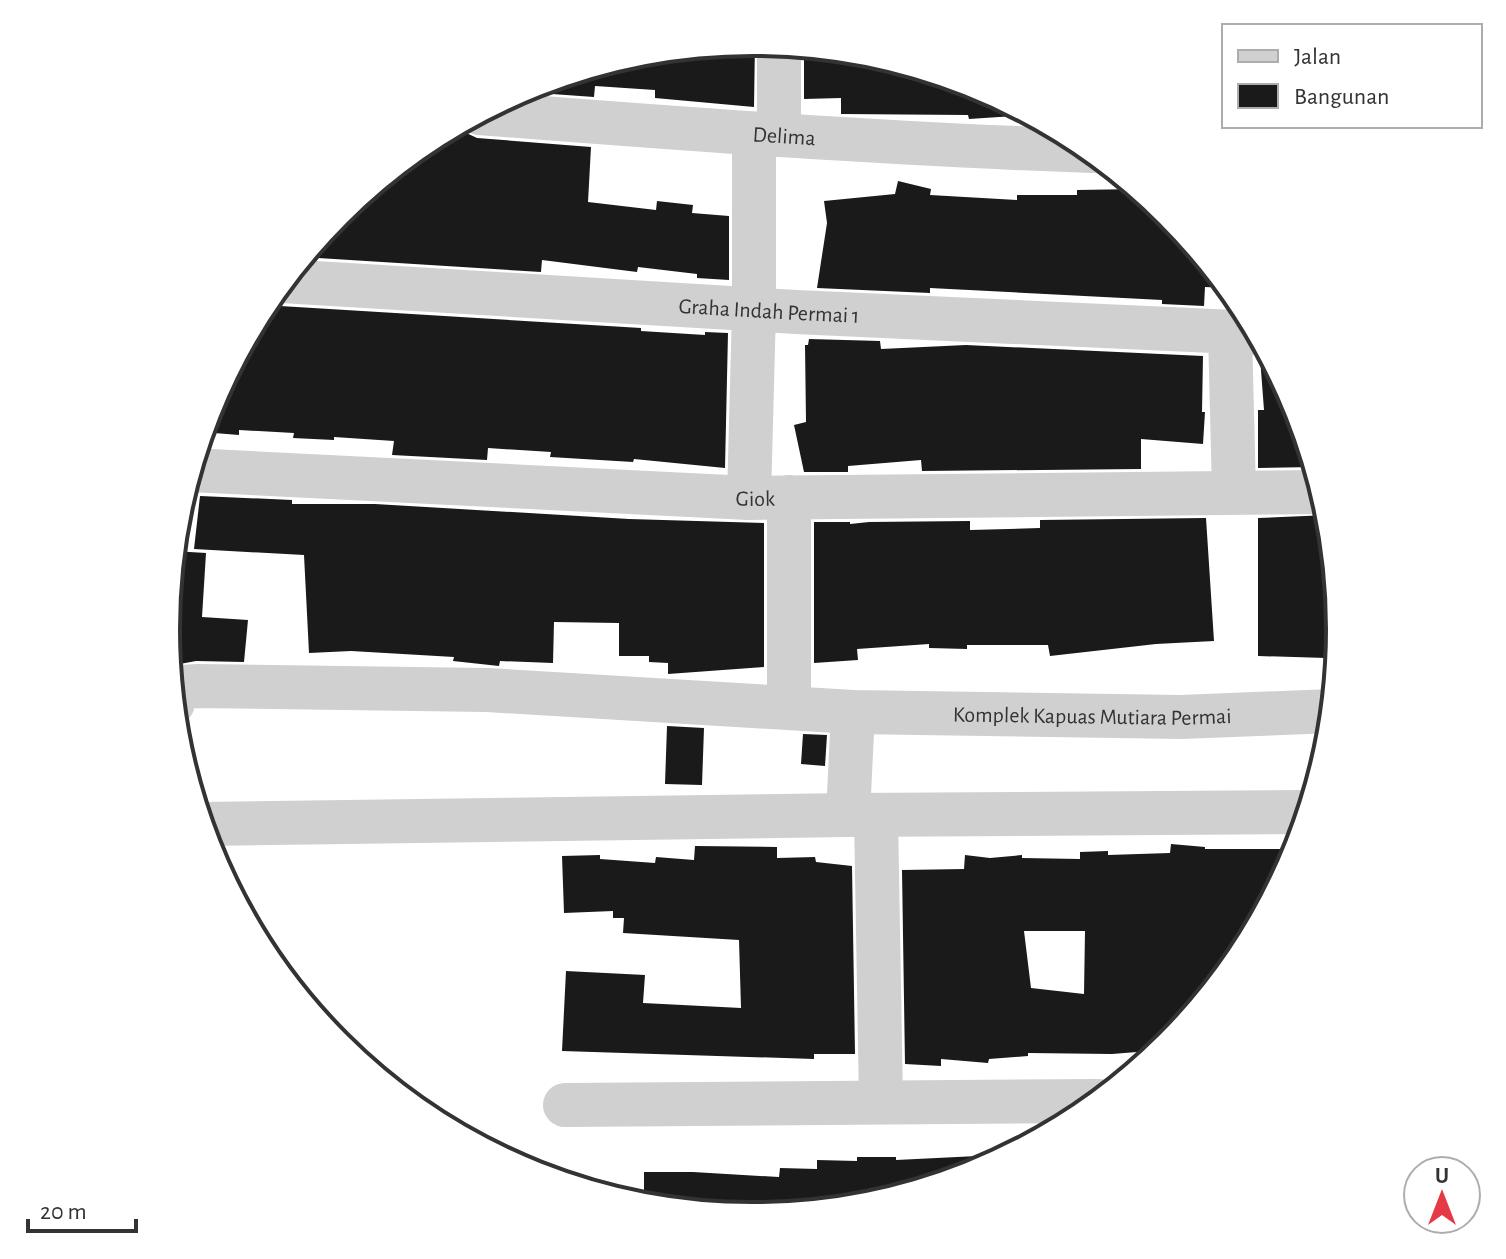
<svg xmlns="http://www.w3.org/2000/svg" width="1506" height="1259" viewBox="0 0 1506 1259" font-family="'Alegreya Sans',sans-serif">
<rect width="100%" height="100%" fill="#fff"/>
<path fill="#1a1a1a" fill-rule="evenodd" d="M755 42 754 107 655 98V90L595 86 594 97 538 93 539 83 639 53Z
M804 47 824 49V52L868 53V64H902L978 87 1030 115 969 119 968 115 841 114V98L804 99Z
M447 130 462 131 477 138 591 147 588 202 656 210 657 201 693 205 692 213 729 216V280L697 278V274L638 267 637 272 542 260 541 272 302 257 338 213 427 141Z
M898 181 931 189 930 195 1017 200V195H1077V190L1138 189 1169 214 1229 288 1205 287 1204 306 1162 304V300L930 288V293L817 288 827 223 824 201 895 194Z
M267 300 280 306 641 328V331L705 335V332L728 333 725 468 634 459 633 462 550 457 551 452 488 448 487 460 392 455 394 441 334 437V440L293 438 294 433 239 430V435L202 432 210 404Z
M809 339 880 341 881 349 966 345 1203 356 1202 412H1205L1203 444 1141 439V469L922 471 921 460 848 466V472H804L794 425 806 422 805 345H808Z
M1269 355 1296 405 1315 467 1258 468V410H1264L1260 357Z
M200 496 292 500V504H375L629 519 764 523V667L668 674V663L649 662V656H619V623L554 622 553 663 500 661 499 666 453 661 454 657 351 651 309 653 304 555 194 549Z
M1329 515 1332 553 1326 658 1258 656V518Z
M1206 518 1214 641 1156 644 1050 656 1048 645H967V649L929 648V644L857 649 858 660 814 663V522H850V524L869 522 970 521V530L1040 528V520Z
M173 551 206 553 202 617 248 620 244 662 196 661 169 666 166 628Z
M667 726 704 728 702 785 665 784Z
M803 734 827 735 825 766 801 764Z
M1171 844 1205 847V849H1297L1241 956 1168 1045 1162 1050 1112 1054 1028 1053V1056L989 1059 988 1063 941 1059V1066L905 1064 902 870 964 869 965 855 990 858 1022 855V858L1080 859V852L1108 851V855L1170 853ZM1024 931H1085L1084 994 1031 988Z
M695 846 777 847V858L815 857 816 862 852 866 855 1054H814V1059L562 1051 566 971 645 975 643 1003 741 1008 739 940 623 933 624 918H613V911L564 913 562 856 600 855V859L655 863 656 857 694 860Z
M998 1155 999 1161 977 1172 867 1206 753 1217 644 1206V1172H693L779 1177 780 1168 817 1169V1160L857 1161V1157H896V1160Z"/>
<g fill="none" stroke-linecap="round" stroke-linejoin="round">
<g stroke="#d0d0d0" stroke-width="44">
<path d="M779 45V135"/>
<path id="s1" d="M479 113C683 129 887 144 1092 151"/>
<path id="s2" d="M282 281 796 312 1257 333"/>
<path d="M1230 333 1234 492"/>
<path id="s3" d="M190 470 749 498 1322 492"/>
<path d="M789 497V708"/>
<path d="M749 498 754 310V135"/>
<path id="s4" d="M173 703V699L182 687 198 686 487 690 853 712 1181 717 1332 711"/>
<path d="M848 815 853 712"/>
<path d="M876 816 881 1101"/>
<path d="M201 824 848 815 1308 812"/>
<path d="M565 1105 1099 1101"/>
</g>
</g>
<g text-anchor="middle" stroke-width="8" stroke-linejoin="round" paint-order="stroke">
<g font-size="22" fill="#333" stroke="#fff">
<text dy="8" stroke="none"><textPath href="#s1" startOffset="306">Delima</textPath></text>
<text dy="8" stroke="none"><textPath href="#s2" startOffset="488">Graha Indah Permai 1</textPath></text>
<text dy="8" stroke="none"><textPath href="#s3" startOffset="566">Giok</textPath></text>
<text dy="8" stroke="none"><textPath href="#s4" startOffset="930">Komplek Kapuas Mutiara Permai</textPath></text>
</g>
</g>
<path d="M0 0H1506V1259H0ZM180 629a573 573 0 1 1 1146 0a573 573 0 1 1-1146 0Z" fill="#fff" fill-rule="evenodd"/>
<path fill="none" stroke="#333" stroke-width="4" d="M180 629a573 573 0 1 1 1146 0a573 573 0 1 1-1146 0Z"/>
<rect x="1222" y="24" width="260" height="104" fill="#ffffff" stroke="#adadad" stroke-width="2"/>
<rect x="1238" y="50" width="40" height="12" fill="#d0d0d0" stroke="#adadad" stroke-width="2"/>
<text x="1294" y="64" font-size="24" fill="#333333">Jalan</text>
<rect x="1238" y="84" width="40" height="24" fill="#1a1a1a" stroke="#adadad" stroke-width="2"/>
<text x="1294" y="104" font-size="24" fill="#333333">Bangunan</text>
<g transform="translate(1442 1195)"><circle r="38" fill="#ffffff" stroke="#adadad" stroke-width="2"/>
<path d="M0-6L14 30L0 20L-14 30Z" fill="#e63946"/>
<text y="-12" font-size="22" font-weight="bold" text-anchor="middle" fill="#333333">U</text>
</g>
<path d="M28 1219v12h108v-12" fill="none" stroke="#333333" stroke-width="4"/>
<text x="40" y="1219" font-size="24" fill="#333333" stroke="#ffffff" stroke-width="6" paint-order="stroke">20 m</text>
</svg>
